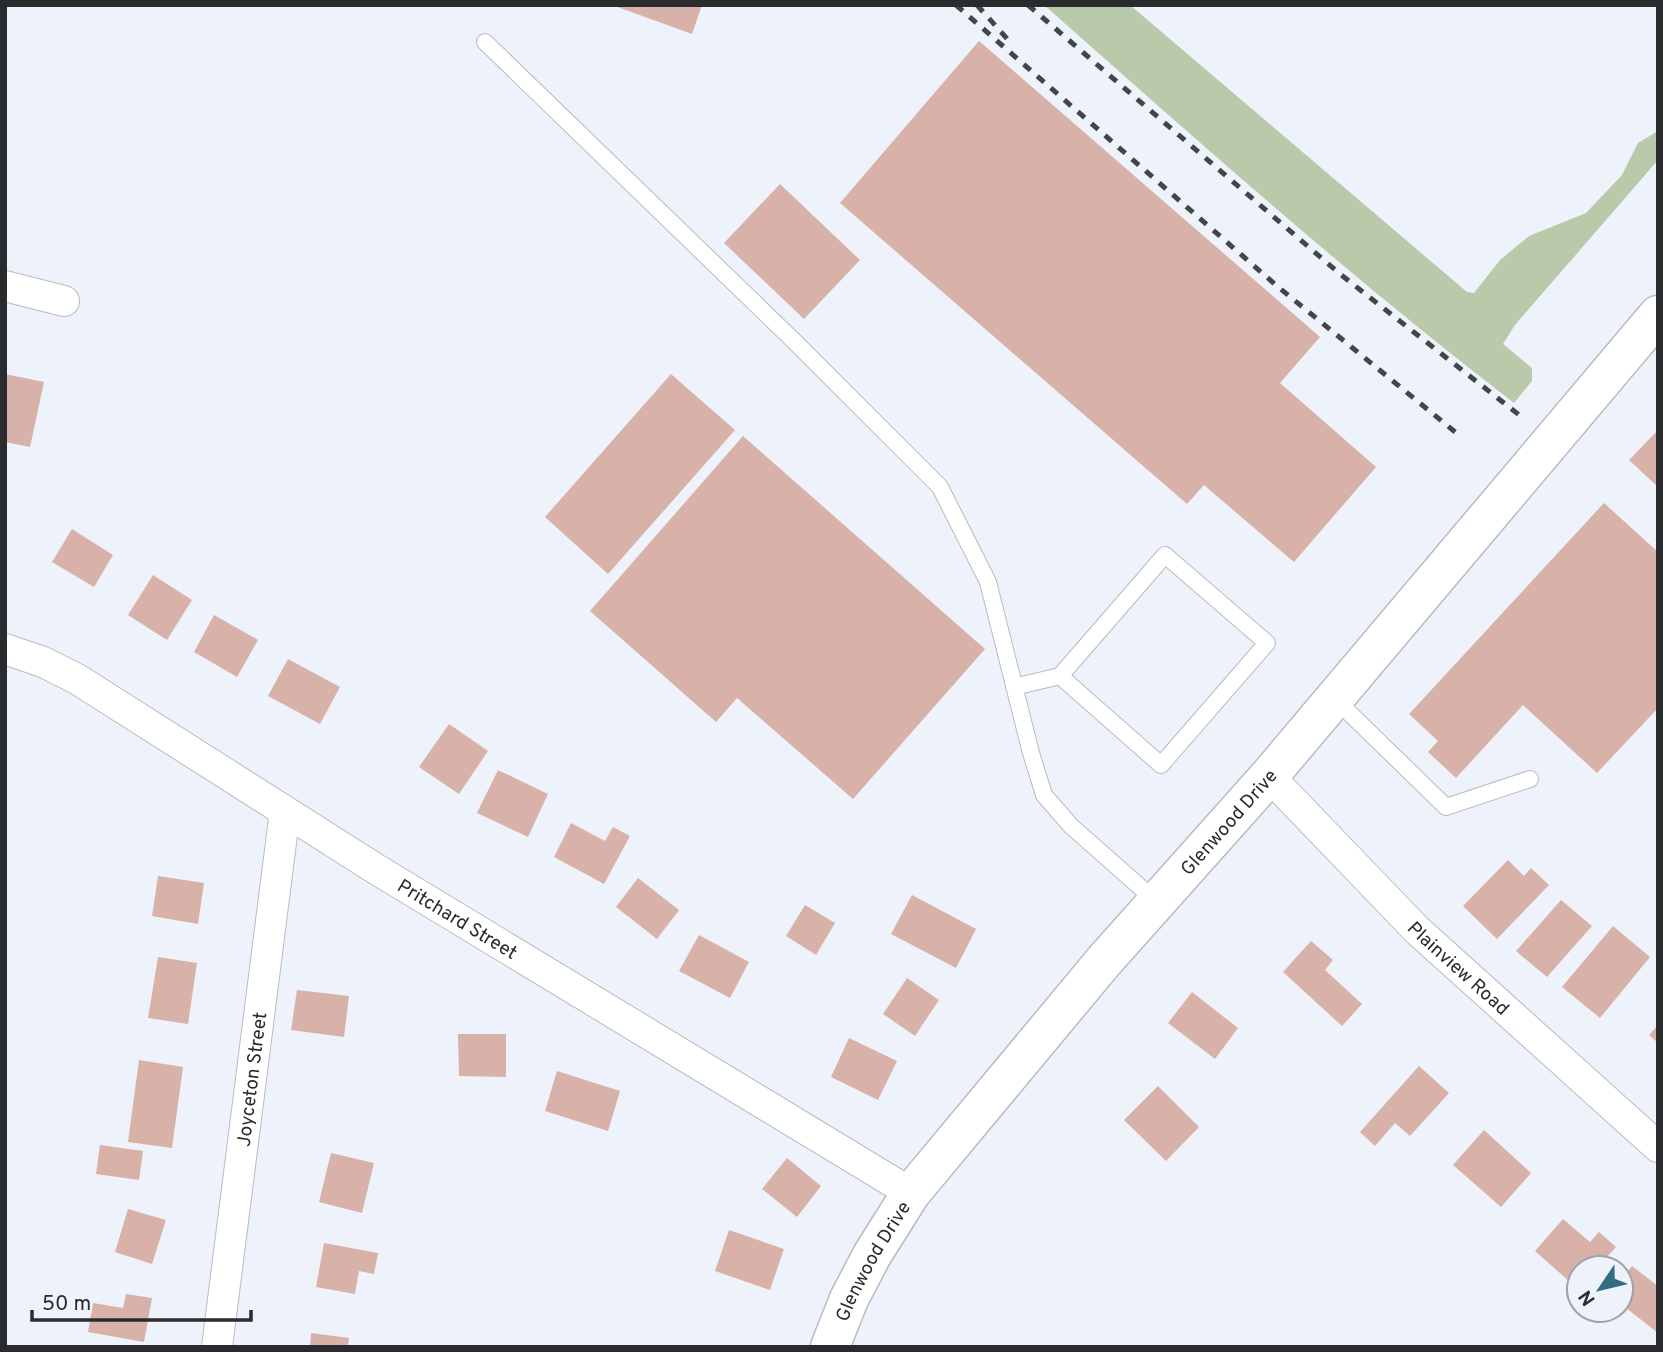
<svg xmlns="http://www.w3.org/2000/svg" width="1663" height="1352" viewBox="0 0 1663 1352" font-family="Overpass,sans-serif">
<rect width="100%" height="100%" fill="#eef2fb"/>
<path fill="#b9caaa" d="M1044 5H1130L1467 292 1474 293 1500 260 1529 236 1586 213 1622 175 1638 143 1658 131V160L1515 325 1503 344 1532 368V381L1514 403C1351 278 1198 141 1044 5Z"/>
<path fill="#d8b2a9" d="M612 5H702L692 34Z
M979 41 1320 337 1280 383 1376 467 1294 562 1204 485 1187 504 840 203Z
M780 184 860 260 804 319 724 243Z
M5 374 44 382 30 447 5 442Z
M671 374 735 430 608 574 545 517Z
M1658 430V487L1629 460Z
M743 436 985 649 853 799 737 698 716 722 590 611Z
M1604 503 1658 552V708L1597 773 1523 705 1456 778 1428 752 1438 741 1409 714Z
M72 529 113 555 94 587 52 562Z
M153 575 192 600 167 640 128 615Z
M214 615 258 640 237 677 194 652Z
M288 659 340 687 320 724 268 696Z
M449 724 488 751 459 794 419 767Z
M498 770 548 794 528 837 477 813Z
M571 823 605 841 613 827 630 836 604 884 554 857Z
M1508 860 1524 876 1531 868 1549 885 1497 939 1463 906Z
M158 876 204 883 198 924 152 916Z
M638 878 679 910 657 939 616 907Z
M912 895 976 929 956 968 891 934Z
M1561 900 1592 926 1547 977 1516 951Z
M805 905 835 923 816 955 786 936Z
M1613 926 1650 957 1600 1018 1562 987Z
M699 935 749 962 730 998 679 971Z
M1311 941 1333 960 1325 970 1362 1004 1342 1026 1283 972Z
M158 957 197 963 188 1024 148 1018Z
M907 978 939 1000 915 1036 883 1014Z
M297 990 349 996 344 1037 291 1030Z
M1192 992 1238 1028 1215 1059 1168 1023Z
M1658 1025V1043L1649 1035Z
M458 1034H506V1077L459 1076Z
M849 1038 897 1061 878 1100 831 1077Z
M139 1060 183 1067 172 1148 128 1142Z
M1419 1066 1449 1093 1410 1136 1395 1123 1375 1146 1360 1132Z
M557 1071 620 1091 608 1131 545 1111Z
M1158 1086 1199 1127 1166 1161 1124 1120Z
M1484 1130 1531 1173 1501 1207 1453 1165Z
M100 1145 143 1151 139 1180 96 1174Z
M331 1153 374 1163 362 1213 319 1202Z
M787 1158 821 1186 797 1217 762 1189Z
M128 1209 166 1220 152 1264 115 1252Z
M1563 1219 1590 1242 1599 1232 1616 1247 1597 1268H1579V1290L1535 1251Z
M729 1230 784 1249 770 1290 715 1271Z
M324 1243 378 1253 374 1274 359 1271 355 1294 316 1287Z
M1632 1266 1658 1286V1333L1621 1304V1280Z
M126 1294 152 1298 144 1342 88 1332 93 1303 123 1308Z
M311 1333 349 1338 348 1347H310Z"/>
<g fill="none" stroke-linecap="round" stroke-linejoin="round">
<g stroke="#b8bbc4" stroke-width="18">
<path id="lane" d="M485 42 795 342 940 487 988 582 1031 753 1044 795 1071 826 1157 902
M1014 687 1060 676 1165 555 1267 643 1161 765 1060 676
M1334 698 1446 807 1530 779"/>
</g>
<g stroke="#b8bbc4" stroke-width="32">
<g id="street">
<path d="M5 286 64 301"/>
<path id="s1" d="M5 649 43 662 77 679 376 869 911 1193"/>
<path id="s2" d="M1269 776 1417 930 1658 1147"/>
<path id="s3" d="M217 1347 285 811"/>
</g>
</g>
<g stroke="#b8bbc4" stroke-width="41">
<g id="secondary">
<path id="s4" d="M830 1347 849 1299 872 1255 911 1193 1104 961 1269 776 1658 315"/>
</g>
</g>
<use href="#lane" stroke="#fff" stroke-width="16"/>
<use href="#street" stroke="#fff" stroke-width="30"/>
<use href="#secondary" stroke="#fff" stroke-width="38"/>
<path stroke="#444549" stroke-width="5" stroke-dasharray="9 9" stroke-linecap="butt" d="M956 5 1277 286 1460 436
M977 5 1010 42
M1028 5 1340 274 1523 418"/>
</g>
<g text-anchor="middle" stroke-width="7" stroke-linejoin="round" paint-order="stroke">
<g font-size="19" fill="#2a2b2e" stroke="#eef2fb">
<text dy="7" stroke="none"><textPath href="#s4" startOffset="663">Glenwood Drive</textPath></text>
<text dy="7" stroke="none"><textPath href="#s1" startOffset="528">Pritchard Street</textPath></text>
<text dy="7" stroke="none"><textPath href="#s2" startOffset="270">Plainview Road</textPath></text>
<text dy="7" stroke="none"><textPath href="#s3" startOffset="270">Joyceton Street</textPath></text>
<text dy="7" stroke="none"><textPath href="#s4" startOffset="96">Glenwood Drive</textPath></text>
</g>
</g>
<rect width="1663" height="1352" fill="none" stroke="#2a2b2e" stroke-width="14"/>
<g transform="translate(1600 1289) rotate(235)"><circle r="33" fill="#eef2fb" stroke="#a0a2a9" stroke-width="2"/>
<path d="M0-5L12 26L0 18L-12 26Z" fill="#316c84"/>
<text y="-10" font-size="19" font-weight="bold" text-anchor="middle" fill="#2a2b2e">N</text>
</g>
<path d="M32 1310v10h219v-10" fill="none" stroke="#2a2b2e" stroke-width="3.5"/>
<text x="42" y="1310" font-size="21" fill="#2a2b2e" stroke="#eef2fb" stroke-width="5" paint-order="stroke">50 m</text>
</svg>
